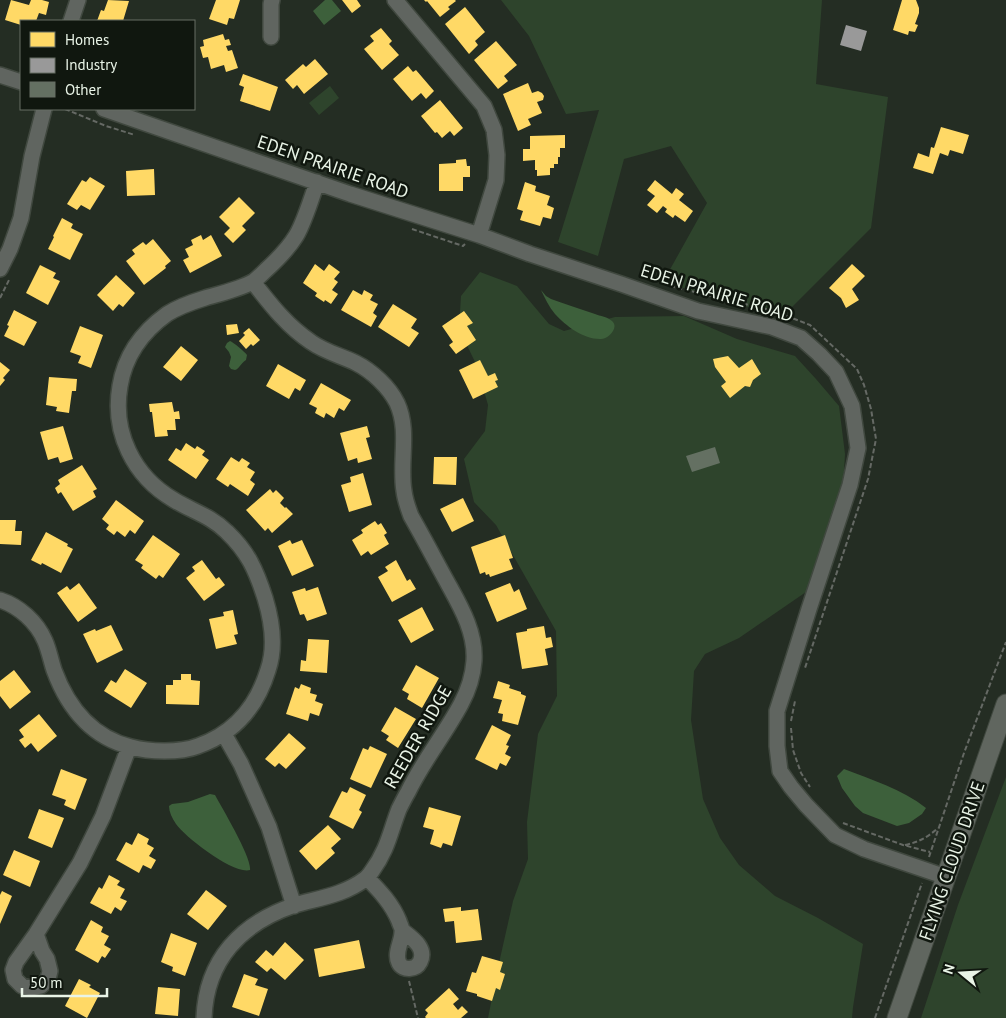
<svg xmlns="http://www.w3.org/2000/svg" width="1006" height="1018" viewBox="0 0 1006 1018" font-family="'PT Sans',sans-serif">
<rect width="100%" height="100%" fill="#242d23"/>
<path fill="#2e442c" d="M501 0H822L816 84 888 97 871 228 782 317 663 282 707 203 671 146 624 159 598 256 558 242 599 110 566 114 529 36Z
M330 86 339 98 319 115 309 103Z
M480 272 517 286 549 324 564 331 615 317 684 316 737 339 795 356 816 379 839 406 845 454 842 507 820 550 806 592 739 638 705 654 694 671 691 720 703 799 720 838 739 865 775 896 818 918 863 944 853 1007 852 1018H488L499 963 513 901 528 859 527 822 538 734 557 696 556 631 496 525 474 502 464 459 485 431 488 405 477 366 459 329 461 296Z
M1006 777V1018H921L958 905Z"/>
<path fill="#3d603b" d="M325 0H332L341 11 324 25 313 11Z
M541 290 546 296 551 299C565 304 580 309 595 314 600 316 608 317 612 321 620 328 607 340 600 339 583 339 566 326 555 314 549 307 545 298 541 290Z
M230 341C233 342 245 352 247 355L246 360C241 363 239 369 235 370L231 369 229 366 231 357 229 352 225 347 227 343Z
M844 769C872 780 902 789 926 808L922 814 909 823 897 826 863 813 855 806 842 788 837 776Z
M210 794 215 795C222 808 252 858 250 870 234 875 185 837 176 824 172 818 169 812 169 806L172 804 188 802Z"/>
<path fill="#ffd966" d="M11 0 29 5 31 0H42L49 2 46 15 39 13 36 21H21V25L5 20Z
M108 0 129 1 123 21H97L101 10 104 11Z
M216 0H240L234 19 229 18 227 25 209 19Z
M342 0H357L361 6 352 13Z
M424 0H455L456 1 448 7 450 9 440 17 427 1 426 2Z
M902 0H916L919 8V13L915 24 918 25 915 32 909 31 908 35 893 30Z
M465 7 485 32 475 41 478 45 469 54 445 24Z
M381 28 392 41 389 44 399 55 382 70 364 49 374 41 370 36Z
M223 34 225 40 229 39 231 45 226 46 228 51 232 50 238 68 226 72 224 65 211 69 208 57 203 58 200 47 204 46 203 40Z
M496 41 517 65 504 76 508 81 498 89 474 60Z
M315 59 328 74 304 94 297 85 293 89 285 80 303 64 306 67Z
M408 66 413 72 416 70 434 91 426 99 421 93 412 101 393 79Z
M243 74 278 87 270 111 240 101 244 87 239 85Z
M528 83 532 93 538 91 542 93 544 96 543 100 537 102 542 113 528 119 531 125 518 131 503 94Z
M440 100 463 128 454 136 450 131 442 138 437 132 435 133 421 116Z
M941 127 969 135 963 154 950 150 948 156 940 153 933 174 913 168 918 153 929 157 931 147 934 148Z
M565 135V148H560V157H558V164H554V168H550V175L537 176V170H535V160L523 161V149H530V136Z
M466 159 467 166H470V177H463V191H439V164L456 163V160Z
M154 169 155 195 127 196 126 171Z
M90 177 105 186 90 210 81 205 77 210 67 204 82 180 86 182Z
M655 180 672 194 676 188 684 194 679 200 693 211 685 222 675 215 673 218 665 212 667 209 663 206 657 213 647 205 655 196 647 190Z
M525 182 536 186 535 191 550 196 547 205 554 208 551 219 543 217 540 226 520 220 523 211 517 209Z
M239 197 255 213 242 226 246 230 233 243 224 234 230 228 219 217Z
M62 218 73 224 71 228 83 234 70 260 48 249 54 237 53 236Z
M201 235 203 240 211 235 222 256 190 273 183 260 189 257 185 249 193 245 191 240Z
M153 239 171 261 165 266 166 268 144 285 126 261 135 254 132 250 143 242 146 245Z
M315 264 324 271 329 264 340 272 334 279 338 282 332 290 338 294 331 304 325 300 324 302 315 296 317 293 303 283Z
M852 264 865 276 852 289 859 300 846 308 841 298 829 288Z
M40 265 56 273 53 278 60 281 48 305 26 293Z
M116 275 135 293 123 307 119 304 113 311 97 295Z
M353 290 362 295 364 290 373 295 370 300 378 304 373 313 377 316 371 327 341 310Z
M393 304 417 319 411 328 419 333 409 347 378 327Z
M14 310 37 322 24 346 4 336 9 326 7 325Z
M464 311 473 323 467 326 476 340 456 354 449 345 453 342 442 326Z
M237 324 239 333 227 335 226 325Z
M80 326 103 335 91 368 78 363 81 356 70 352Z
M249 328 260 340 253 346 251 344 246 349 239 341 245 335 243 333Z
M181 346 198 360 181 381 163 367Z
M728 356 739 368 752 359 761 374 753 380 750 387 745 386 730 398 721 386 726 382 715 367 713 359Z
M480 360 488 376 495 373 498 380 495 381 498 387 473 399 459 370Z
M0 362 10 370 3 378 5 380 0 386Z
M278 364 306 380 300 391 295 388 289 399 266 386Z
M49 377 77 379 76 391H72L69 413 56 411 57 407 46 405Z
M321 383 351 400 344 411 339 408 334 418 326 413 324 418 315 413 317 408 309 404Z
M172 402 174 412 179 411 180 419H175L176 430H167L168 436 155 437 152 412H150L149 404Z
M63 426 73 459 60 463 58 457 48 460 40 432Z
M367 426 370 437 366 438 372 459 358 463 357 458 348 461 340 433Z
M186 443 195 449 197 446 205 451 202 455 209 460 196 479 168 460 176 448 181 451Z
M231 457 239 462 242 458 250 463 247 467 255 472 250 480 255 484 248 496 230 484 228 487 216 479Z
M434 457H457L456 485 433 484Z
M82 465 97 489 93 491 96 497 73 511 61 492 58 494 55 488 60 484 58 480Z
M363 473 372 505 349 512 341 485 351 482 350 477Z
M270 489 273 493 276 490 284 498 280 503 285 508 286 507 293 514 272 533 268 528 265 531 246 510Z
M463 498 474 521 452 532 440 509Z
M116 500 144 521 135 534 130 530 125 537 117 531 114 535 106 529 109 525 102 519Z
M0 520H16L15 531H22L21 545 0 544Z
M375 521 378 525 381 523 387 533 384 535 389 544 371 555 368 551 361 556 352 540 363 533 361 530Z
M46 532 68 544 67 546 73 549 61 573 42 563 41 565 31 560Z
M153 535 180 554 163 578 159 575 156 579 141 568 143 565 135 560Z
M505 535 513 558 509 559 513 569 490 577 489 574 486 575 485 572 480 574 471 547Z
M290 540 292 544 302 540 314 566 292 576 278 546Z
M202 560 216 579 219 577 225 585 204 601 186 578 195 571 192 567Z
M396 560 407 581 410 579 416 589 392 602 378 577 388 571 385 567Z
M79 583 97 608 78 622 57 593 67 586 70 590Z
M510 583 514 592 519 589 527 609 497 622 485 593Z
M318 587 327 614 307 621 304 614 300 615 292 592 305 588 306 591Z
M422 607 434 630 411 643 398 620Z
M233 610 238 634 234 635 237 644 216 649 209 619 224 616 223 612Z
M111 625 123 650 97 663 83 634 95 629 96 631Z
M544 626 546 638 551 637 553 647 545 649 548 665 522 669 516 633 527 631V629Z
M308 639 329 640 327 673 300 671 301 660 306 661Z
M416 665 439 678 422 708 407 699 409 694 402 690Z
M125 669 147 683 131 708 104 691 111 680 116 683Z
M14 670 31 692 10 709 0 696V681Z
M181 674H191V680L200 681 199 705 166 704V685H173V680H181Z
M498 681 510 685 509 688 521 692V694L526 696 518 725 502 721 503 714 498 713 502 700 493 698Z
M301 684 311 688 310 693 317 695 315 701 323 704 319 716 310 713 308 721 286 714 295 687 299 689Z
M395 707 416 719 398 748 386 740 389 736 381 731Z
M39 714 57 736 38 752 31 743 25 748 19 740 24 737 19 730Z
M492 725 511 735 506 745 509 746 505 754 511 757 506 766 500 763 497 770 475 759Z
M289 733 306 748 286 769 279 763 275 767 265 759Z
M370 746 387 754 371 788 350 779 363 748 368 750Z
M61 769 87 779 75 810 64 805 66 800 52 795Z
M350 787 366 795 359 810 362 812 353 829 329 817 342 791 347 793Z
M429 807 461 816 452 846 443 843 441 848 430 844 434 830 423 827Z
M39 809 64 818 52 848 28 838Z
M328 825 341 839 331 848 335 853 316 870 299 851Z
M138 833 149 839 147 844 154 848 149 856 156 860 151 869 143 865 139 873 116 860 126 842 132 845Z
M14 850 40 861 30 887 3 875Z
M109 875 120 881 117 885 125 889 120 898 127 901 121 911 115 907 111 914 90 903 99 887 102 889Z
M206 890 227 906 208 930 187 914Z
M2 891 12 896 0 924V895Z
M461 907V911L478 909 482 940 456 943 454 921 445 922 443 909Z
M91 920 103 927 101 932 109 936 104 945 111 949 105 958 102 956 98 963 75 950Z
M171 933 197 943 185 976 172 971 173 967 161 962Z
M359 940 365 968 319 977 314 949Z
M285 942 304 960 285 980 271 968 267 972 255 962 266 950 273 956Z
M482 956 503 962 500 972 505 974 500 990 496 988 492 1001 477 996V994L466 991 472 972 476 973Z
M244 974 258 979 255 985 268 989 259 1016 232 1007Z
M79 979 91 985 89 987 100 993 87 1018 65 1006Z
M158 987 180 989 178 1016 155 1014Z
M449 988 459 999 453 1004 458 1010 462 1006 468 1012 461 1018H426L425 1017 428 1013 425 1010Z"/>
<path fill="#999" d="M846 25 867 31 861 51 840 45Z"/>
<path fill="#647062" d="M715 447 720 463 692 472 686 456Z"/>
<g fill="none" stroke-linecap="round" stroke-linejoin="round">
<g stroke="#40483f" stroke-width="18">
<path id="minor" d="M395 0 484 106 494 130 497 155 496 180 479 235
M71 21 78 0
M271 37V4L272 0
M0 75 21 82
M104 109 350 194 479 235 530 254 621 284 698 311 772 327 801 338 819 354 836 372 852 406 858 448 850 485 809 609 777 711V746L780 771 791 787 806 805 835 835 864 849 946 877
M0 269 10 249 21 218 32 156 44 109
M0 600C19 606 37 622 45 641 49 650 51 661 54 670 68 708 91 737 131 747 149 752 180 753 198 746 235 733 257 706 268 670 276 647 272 621 265 598 256 570 248 552 227 532 211 516 192 511 174 500 133 476 112 432 120 386 125 355 142 332 167 314 178 307 192 302 205 298 219 294 243 288 254 281 258 278 262 274 266 270 277 260 288 249 296 236 304 223 312 197 317 182
M224 734 241 764 269 827 294 906
M367 878C380 891 392 904 399 921 400 925 403 929 402 932 402 942 394 953 399 963 403 971 416 970 420 962 427 948 412 938 403 931
M36 934 42 951 47 959 50 971 48 979 41 986 32 988 22 986 15 979 13 970 16 962 36 934 80 863 103 816 129 747
M204 1018C206 960 241 923 295 905 319 898 344 895 365 879 368 877 370 874 372 871 388 849 390 832 399 809 402 803 405 797 408 792 423 761 445 734 461 704 468 691 473 676 474 661 476 631 459 604 446 580 434 558 423 537 411 516 408 508 405 500 404 491 399 462 410 431 397 403 389 387 372 371 356 363 342 356 325 352 311 342 287 326 271 305 253 282"/>
</g>
<g stroke="#40483f" stroke-width="21">
<path id="major" d="M897 1018 1006 704"/>
</g>
<path stroke="#656964" stroke-width="2" stroke-dasharray="5 2.5" stroke-linecap="butt" d="M65 109 106 126 135 135
M412 229 463 246 465 244
M670 286 774 311 810 325 857 369 864 385 871 409 876 439 868 479 805 668
M0 298 10 278
M791 721 795 701
M791 728 793 750 801 773 810 787
M843 823 903 845 930 852
M905 845C919 842 928 837 938 828
M929 857 964 753 1006 642
M409 981 418 1018
M875 1018 922 883"/>
<use href="#minor" stroke="#606560" stroke-width="15"/>
<use href="#major" stroke="#60665f" stroke-width="19"/>
</g>
<g text-anchor="middle" stroke-width="5" stroke-linejoin="round" paint-order="stroke">
<g font-size="18" fill="#e9f4e7" stroke="#10170f">
<text transform="translate(333 167) rotate(19)" y="6">EDEN PRAIRIE ROAD</text>
<text transform="translate(717 293) rotate(17)" y="6">EDEN PRAIRIE ROAD</text>
<text transform="translate(418 737) rotate(-60)" y="6">REEDER RIDGE</text>
<text transform="translate(952 861) rotate(-71)" y="6">FLYING CLOUD DRIVE</text>
</g>
</g>
<rect x="20" y="20" width="175" height="90" fill="#10170f" stroke="#676f65"/>
<rect x="30" y="32" width="25" height="15" fill="#ffd966" stroke="#676f65"/>
<text x="65" y="45" font-size="15" fill="#e9f4e7">Homes</text>
<rect x="30" y="58" width="25" height="15" fill="#999999" stroke="#676f65"/>
<text x="65" y="70" font-size="15" fill="#e9f4e7">Industry</text>
<rect x="30" y="82" width="25" height="15" fill="#647062" stroke="#676f65"/>
<text x="65" y="95" font-size="15" fill="#e9f4e7">Other</text>
<g transform="translate(961 973) rotate(288)" stroke="#10170f" stroke-width="4" paint-order="stroke">
<path d="M0-4L9 19L0 12L-9 19Z" fill="#e9f4e7"/>
<text y="-8" font-size="14" font-weight="bold" text-anchor="middle" fill="#e9f4e7">N</text>
</g>
<path d="M22 988v8h85v-8" fill="none" stroke="#e9f4e7" stroke-width="2.5"/>
<text x="30" y="988" font-size="15" fill="#e9f4e7" stroke="#10170f" stroke-width="4" paint-order="stroke">50 m</text>
</svg>
